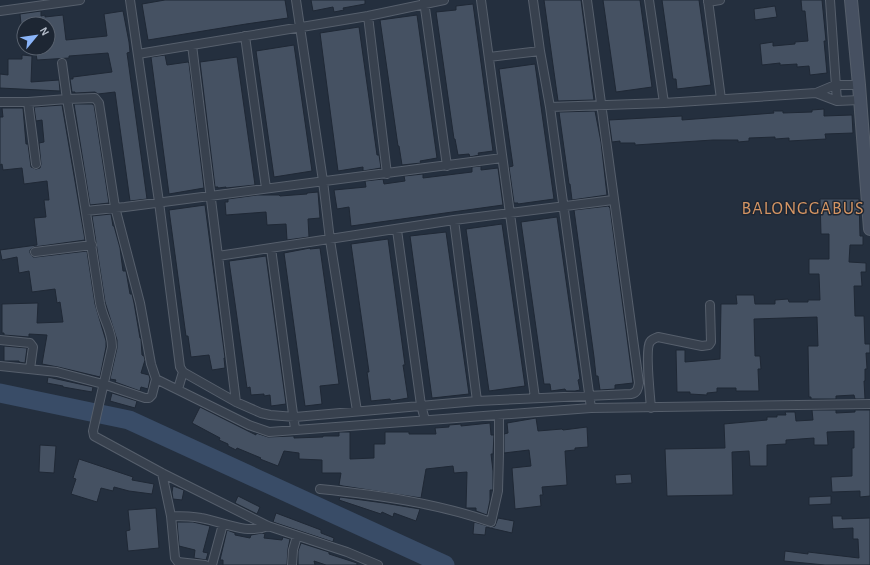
<svg xmlns="http://www.w3.org/2000/svg" width="870" height="565" viewBox="0 0 870 565" font-family="'Alegreya Sans',sans-serif">
<rect width="100%" height="100%" fill="#242f3e"/>
<g fill="none" stroke-linecap="round" stroke-linejoin="round">
<path stroke="#394c67" stroke-width="19" d="M0 393 129 420 445 565"/>
</g>
<path fill="#455162" stroke="#1f2835" d="M165 0H285L288 18 246 24 148 40 142 4Z
M311 0H365V4L343 8 344 10 334 12 333 7 313 11Z
M544 0H581L594 100 558 101Z
M603 0H640L652 87 616 92Z
M662 0H699L711 85 677 89 676 79H673Z
M801 0H822L826 41H824L827 73 810 75 809 66 797 67V64L780 65V63L762 65 760 44 773 42V46L795 44V42L808 41 805 11H802Z
M473 4 493 151 478 153 479 155 470 157 469 154 458 155 455 139H454L436 12 456 10V6Z
M775 6 777 17 755 20 754 9Z
M41 11V16L45 15V17L63 15 66 40 107 36 104 14 123 11 129 42 130 52 127 53 128 60 147 199 130 201 115 92 98 94 95 92 75 93V92H72L70 79H73V77L112 72 108 53 69 56V58L37 60 35 48H48V24H21L20 14Z
M417 15 437 158 420 161 421 163 402 165 399 146H398L380 20Z
M359 27 377 155H379L381 168 363 171V167L338 171 320 33Z
M294 45 312 171 274 177 256 51Z
M22 55 32 56 31 82 59 80 60 91 0 88V74L8 75V59H22Z
M165 55 167 65 188 62 189 63 204 188 169 194 151 57Z
M237 57 255 185 226 188V187L218 188V187H215L200 62Z
M535 64 554 199 518 204V203H514L509 167 513 166 499 69Z
M74 104H92L94 105 109 203 90 205Z
M62 105 85 240 34 247 30 250V253L33 257H36L87 251 95 304 106 341V347L100 377 58 367 42 364 47 335 29 334V337L4 335V333H2V304L38 303 37 323 63 322 60 302 57 303 55 289 32 292 29 271 19 273 17 257 2 260 0 250 37 245 34 218 46 217 44 200H49L47 181 24 184 22 168 3 170 2 164 0 165V117H3L2 108H23L26 144H28L31 167 36 169 40 168 41 164 39 143 44 142 42 120 36 121 34 107Z
M824 109V116L852 115 853 133 825 134 826 139 789 141V138L775 139V137L749 138V141L738 142V140H713L635 145V143H620V141L612 142 609 120 682 116V120L761 114 774 113 773 111H783V113L812 112V110Z
M595 111 601 142 607 195 572 200 570 184H569L559 112Z
M481 166V170L498 168 503 205 351 226 349 207 337 209 334 190 366 187 365 181 383 179 384 184 405 181 404 176 423 174V178L472 172V167Z
M318 192 320 218 308 219 309 237 287 240 286 224 267 225 266 212 226 215 225 202H228V199L257 195H279L280 196 307 194V193Z
M820 199H859L860 236H863V245H850L849 262 866 263V272H861L862 286H854L855 316H864L865 344H870V353H866L867 369H865V381H864L865 399H855L854 395 836 396V399H811V397H809L808 346H818L817 317 754 319 755 356H760L761 369H758L759 391H736V388H717V392L707 393V395L690 394V392H677L676 350H685V362L720 359 721 304H737L736 295H754L755 304H775V300L788 299 789 302H808V300H820L819 274H809V259H829V234H821Z
M205 205 225 358H224L225 368 212 370 209 355 191 357 188 336H186L169 210Z
M608 206 610 208 633 383 615 385V389L600 390 598 376H596L594 357 574 210Z
M111 214 113 226H114L120 248 123 271H126L130 294H132L134 303 140 338 141 339 142 355 144 356 145 360 141 373 149 375 150 379 148 389 141 387 140 391 115 382 116 380 110 379 117 348V340L105 302 92 216Z
M557 217 580 379 578 380 580 390 575 391H566L565 389 551 391 550 384H544L521 222Z
M502 224 525 386 489 391 466 229Z
M446 232 469 394 432 398 410 236Z
M388 239 405 365H403L408 398 391 401 390 399 371 401 367 372H369L351 244Z
M310 248V249L320 248 339 384 320 386 322 404 305 406 284 253Z
M266 256 286 404 271 406 270 395 264 396V394L251 395 250 387 247 388 229 261Z
M4 346 27 348 25 363 19 362V361H4Z
M48 377 93 387 92 392 63 387V386L47 383Z
M112 393 137 401 135 408 110 401Z
M200 407 256 435V433L268 437 292 436H294V438L323 437V436H339V432H350V459L374 458V444H385V432H409V434H436L435 428 449 427V425L461 424V426L490 423 491 435H494L493 454H491L493 471V490H490V500L487 515 476 511V508H466L467 472 454 473 453 466 426 469 421 498 343 486 339 485 341 473H322V460L299 459V453L284 451 278 466 260 459 261 458 237 448 236 450 228 446V444L219 440 220 438 192 423Z
M812 410H836V413L855 412V410H870V496L860 497V491L832 492 831 477 852 476V448H854V431L827 432 828 445H814V438L786 440V444L767 445V466H750L749 451 732 452 733 495 667 496 665 449 725 448 724 424 767 420V417H777V415H786L785 412H795L796 421 813 420Z
M536 418 538 431 562 429 563 430 587 427 588 447 575 448V450L565 451 567 485 542 487 543 495H540L541 506 515 509 512 468 531 466 529 450 504 453V434L508 433 507 423Z
M40 445 56 446 54 473 39 472Z
M79 459 133 477 132 480 154 484 152 494 129 491 114 487 113 491 101 488 97 502 71 494 76 479 73 478Z
M631 474 632 483 616 484 615 475Z
M173 486 184 490 182 500 173 499 172 492Z
M238 496 260 507 257 514 235 503Z
M831 496V504L809 505V497Z
M340 497 384 503 420 509 416 521 394 513 393 517 382 512 381 514 339 500Z
M156 508 159 548 128 551 126 531 130 530 128 510Z
M276 513 321 530V533L334 538 333 542 273 522Z
M832 516H842V519L870 518V565H825L784 561 785 551 808 554V552L859 558 858 539H853V528L833 529Z
M498 518 514 521 512 533 486 527 485 535 473 534 474 522 492 527 495 526Z
M177 522H193L210 526 203 552 208 553 206 560 194 558 195 550 179 546Z
M227 530 235 533V535L250 538 251 535 262 533 265 534 264 538 282 540 283 537 290 539 288 549 287 565H223V560H220Z
M301 543 329 552V554L357 563V565H326L314 561 315 565H298V551Z"/>
<g fill="none" stroke-linecap="round" stroke-linejoin="round">
<g stroke="#565f6c" stroke-width="10">
<path id="street" d="M130 0 159 202 180 367 183 372 236 402 261 413 270 415 295 417 477 401 631 394C637 393 638 389 639 383L587 0
M296 0 323 181 330 240 357 411
M481 0 535 398
M533 0 540 51 550 107 591 408
M649 0 664 103
M708 0 721 99
M830 0 837 101
M424 1 447 166
M708 2 720 0
M0 11 80 0
M368 16 387 174
M245 36 266 188
M192 45 236 402
M138 54 368 16 444 0
M489 57 540 51
M816 93 837 101 860 100
M0 102H28L67 99C79 167 90 235 100 303 103 320 112 329 112 347L93 431 94 436 162 473 268 526 347 552 378 565
M28 102 36 164
M550 107 664 103 816 93 835 85H859
M86 211 125 207 502 158
M454 220 477 401
M397 230 421 405 425 420
M271 248 295 429
M35 252 92 245
M218 256 454 220 613 200
M0 340 30 343 33 347 30 369
M0 366 57 372 103 384 145 398H149L152 395 156 379 151 364 140 303 115 207 99 103 95 98 67 99 62 63
M156 379 249 425 269 432 591 408 870 404
M178 389 183 372
M651 408C650 396 645 349 650 342 652 339 655 338 658 337L702 346 709 345 711 342 710 305
M162 473 171 516 175 558 178 562 205 565
M320 489C378 495 436 503 491 522L498 491 499 454V415
M171 516C181 516 191 516 201 518 224 522 246 535 268 526
M212 565 223 524
M292 565 293 550 297 536"/>
</g>
<g stroke="#565f6c" stroke-width="14">
<path id="secondary" d="M851 0 859 85 870 229"/>
</g>
<use href="#street" stroke="#38414e" stroke-width="8"/>
<use href="#secondary" stroke="#465061" stroke-width="12"/>
</g>
<g text-anchor="middle" stroke-width="3" stroke-linejoin="round" paint-order="stroke">
<g font-size="18" letter-spacing="1" fill="#d59563" stroke="#1d2633">
<text x="803" y="214">BALONGGABUS</text>
</g>
</g>
<g transform="translate(36 36) rotate(61)"><circle r="19" fill="#1d2633" stroke="#59626f"/>
<path d="M0-3L7 15L0 10L-7 15Z" fill="#8ab4f8"/>
<text y="-6" font-size="11" font-weight="bold" text-anchor="middle" fill="#b4bcc9">N</text>
</g>
</svg>
